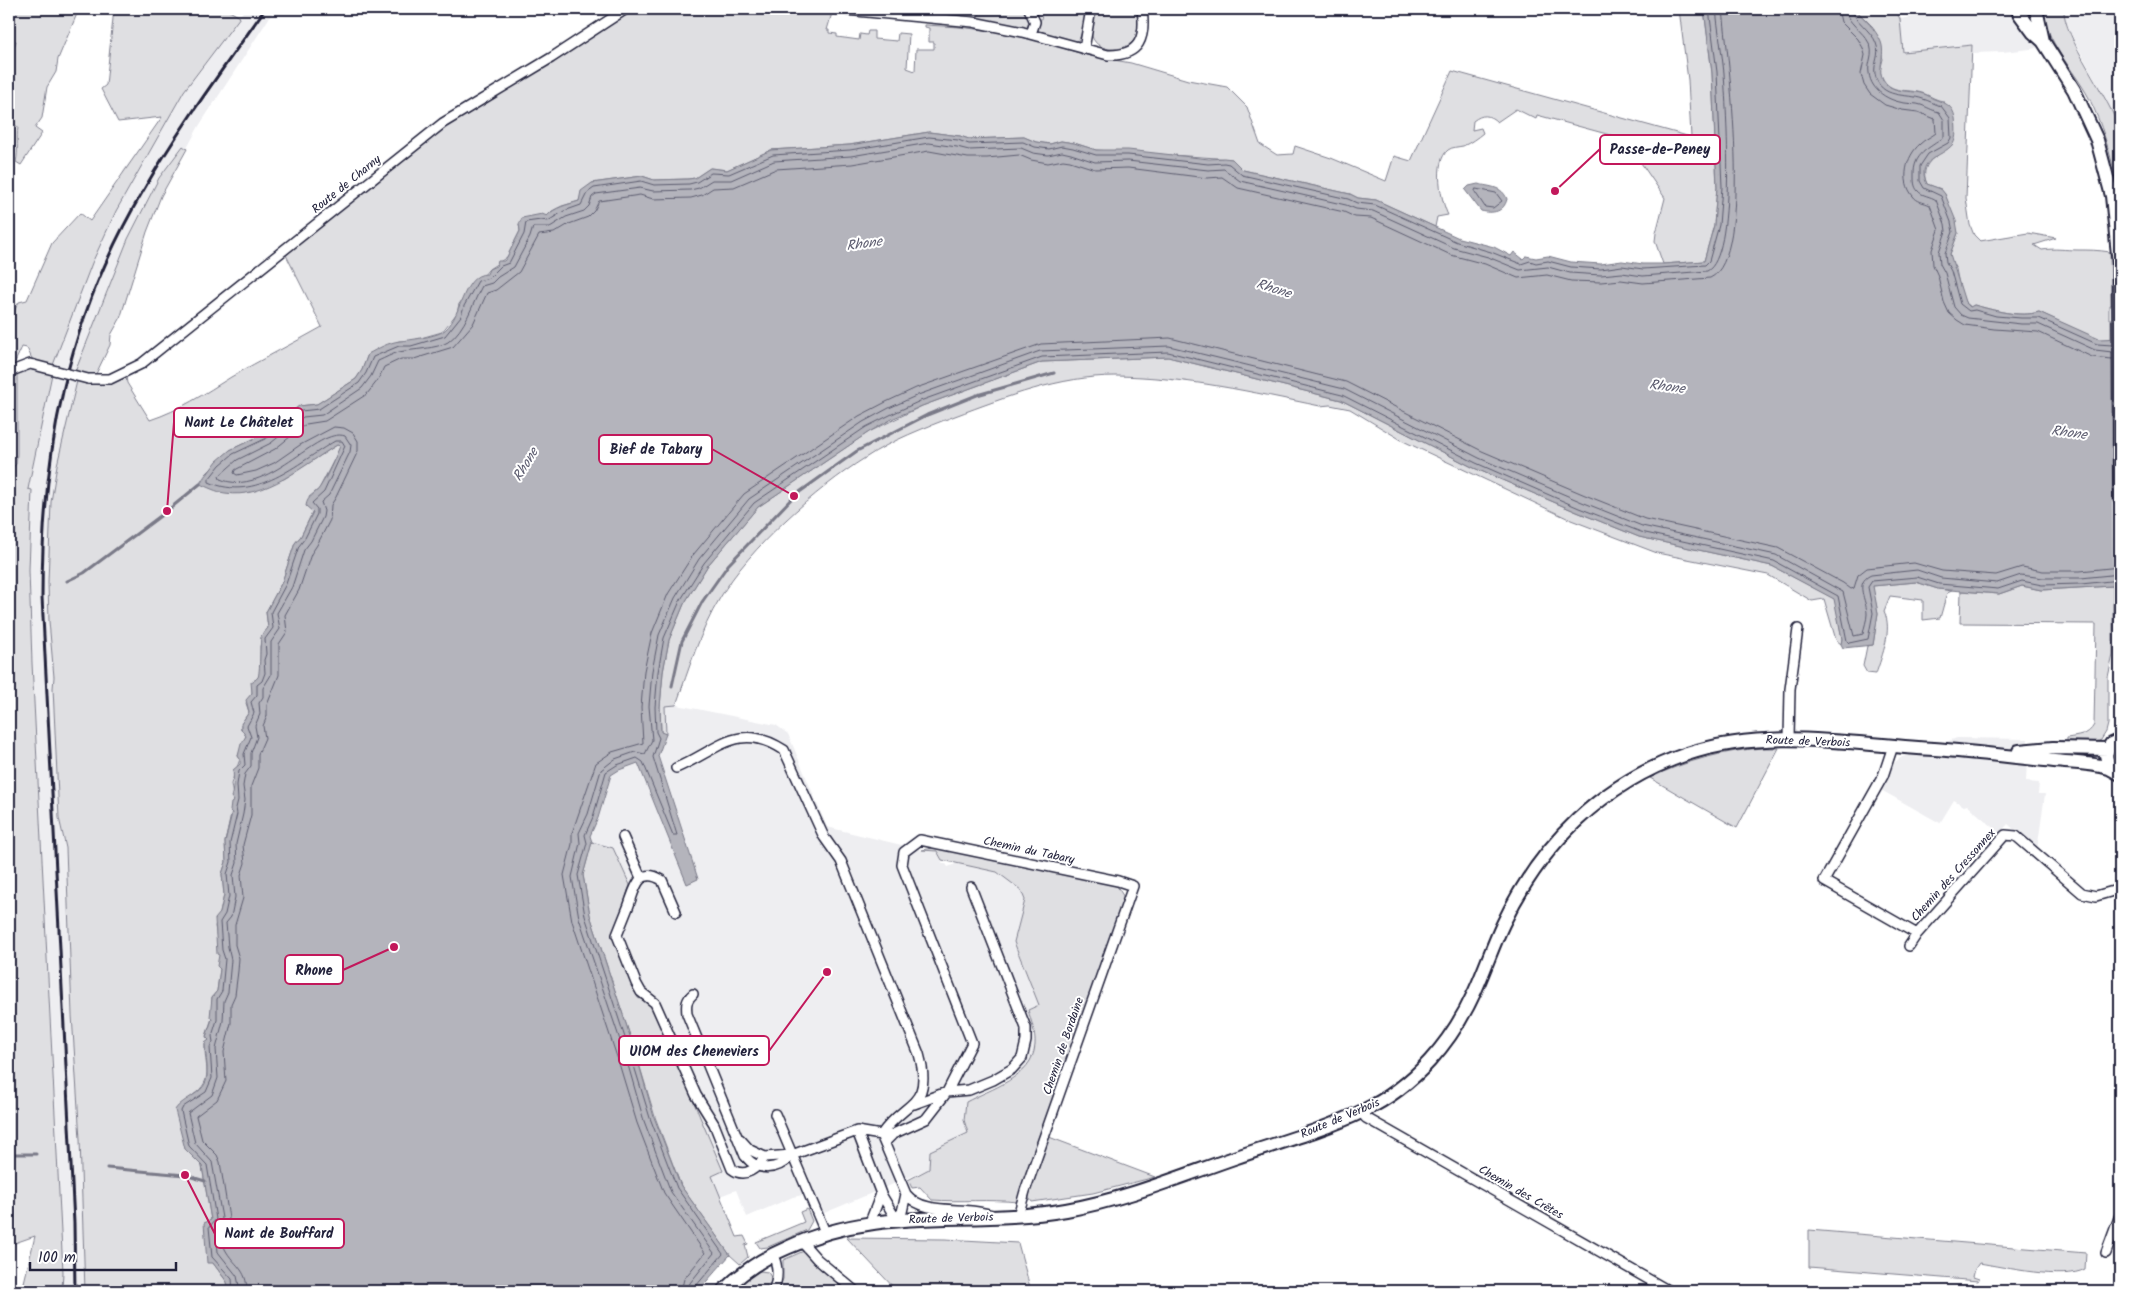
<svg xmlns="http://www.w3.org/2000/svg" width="2129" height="1300" viewBox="0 0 2129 1300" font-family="Kalam,sans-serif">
<rect width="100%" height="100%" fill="#fff"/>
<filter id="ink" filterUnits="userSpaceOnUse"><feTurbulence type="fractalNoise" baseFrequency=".02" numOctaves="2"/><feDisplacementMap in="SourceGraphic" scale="10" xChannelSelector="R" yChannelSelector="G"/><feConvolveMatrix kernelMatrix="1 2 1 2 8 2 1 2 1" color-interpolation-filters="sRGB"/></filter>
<g filter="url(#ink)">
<path fill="#eeeef1" d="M245 9H275L199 126 161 196 147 232 120 319 111 335 110 345 95 376 43 363 123 171Z
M1956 9H2044L2046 26 2054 43 2031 49 2002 52 1972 53V45L1903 52 1900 19Z
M2064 9H2120V133L2104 96 2072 36 2064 16Z
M52 374 77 381 57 465 51 502 48 582 49 621 54 677 53 688 59 818 66 848 72 1015 80 1139 85 1291H62L63 1272 32 663 29 570 32 491 28 490Z
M665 705H677L776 725 788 734 827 827 922 850 937 851 943 864H946L948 867 958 863 997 872 1021 890 1025 900 1014 942 1039 1005 1028 1010 1035 1035V1046L1032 1058 1021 1073 966 1102 964 1120 968 1133 930 1151 929 1169 822 1214 818 1205 808 1208 803 1195 793 1197 747 1217 736 1190 720 1196 712 1176 722 1171 652 1004 638 998 613 935 630 884 613 848 592 842 590 836 598 818 611 775 619 770 638 763 697 879 658 756 666 734Z
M1957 738 2028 739 2026 782 2039 783 2038 794H2045L2037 850 2008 824 2000 833 1967 805 1964 806 1954 800 1940 823 1881 790 1895 762 1902 757Z"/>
<path fill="#dfdfe2" stroke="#80808e" d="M9 9H79L58 59 56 72 47 87 42 118 35 128 42 133 21 165 16 162C19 150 16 139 18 127L9 122V54H12L16 41 11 40 13 35 9 34Z
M114 9H226L240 17 184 91 116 211 92 263 53 365 33 361 27 348 22 347 15 362 9 367 14 311 19 302 27 300 52 243 80 213 90 221 162 117 118 122 101 89 106 85Z
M634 9H819L832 13 827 30H829V33L837 34V37L859 40 860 34 867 35 868 31H874V39L897 41 898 33 909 34 907 68 915 71 916 49H934V42H929V28L925 27V25L959 27 1017 34 1086 55 1131 63 1188 80 1227 87 1247 107 1260 144 1277 155 1293 154 1295 146 1331 158 1386 181 1394 156 1411 161 1452 71 1691 137 1688 80 1679 9H1704L1712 73 1717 187 1714 225 1704 261 1663 264 1655 241 1656 233 1665 198 1626 141 1614 136 1537 115 1536 119 1516 109 1497 122C1489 114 1482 114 1473 121L1472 130 1481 128 1483 133C1477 138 1470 143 1463 146 1458 147 1452 147 1448 150 1433 162 1441 201 1448 215L1437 217 1435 227 1376 200 1358 198 1350 194 1243 170 1232 159 1096 150 1074 143 1061 141 1050 144 1036 142 1024 137 969 139 960 136 929 132 849 145 771 150 727 170 710 168 695 178 688 179 654 180 642 176 592 183 582 194 579 201 562 206 552 211 547 216 519 224 520 231 507 257 489 269 459 304 457 313 442 332 410 341H399L368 354 362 370 356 379 317 404 299 406 264 434 230 450 206 474 200 483 284 479 337 445 341 446 319 489 309 497 313 511 301 536 295 543 282 582 266 612 268 628 260 646V672L258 678 253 681 252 693 246 703 249 712 241 724V729L246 736 238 756 240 759 231 784 234 801 225 842 226 862 222 874 224 895 220 913 215 926 220 959 218 966 220 969 217 991 212 997V1018L206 1036 209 1040 205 1044C204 1066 215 1080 193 1095L185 1149 202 1166 211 1220 213 1263 227 1282 229 1291H85L80 1139 72 1015 66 848 59 818 53 688 54 677 49 621 48 582 51 502 57 465 77 381C98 386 106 387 126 377L127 383 150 420C180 410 204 394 231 377 260 360 292 344 322 327L286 255 393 167 456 118 567 53Z
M981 9 990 13 992 9 1005 12 1006 9H1025C1029 17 1030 22 1026 30L978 18Z
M1038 9H1087L1081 35 1078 41 1067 40 1037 30 1036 28 1040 23 1042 14Z
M1096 9H1137C1137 17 1139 28 1136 36 1130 53 1097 54 1092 36 1090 28 1095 17 1096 9Z
M1855 9H1895L1900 19 1903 52 1972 45 1966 198 1970 225 1974 235 1980 241 2028 233 2056 238 2034 245 2042 250C2055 248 2065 250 2078 250 2089 250 2098 250 2110 252L2111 305H2109V319H2111V340H2099L2039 312C2019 318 1994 310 1974 305L1971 307 1965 302 1961 295 1956 269 1951 261 1950 254 1958 233 1945 194 1940 189 1927 184C1918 164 1937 155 1951 146L1943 101C1936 100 1932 97 1925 94 1907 87 1887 97 1880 71L1883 59 1873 27Z
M2044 9H2064C2062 35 2111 100 2120 131 2124 146 2120 166 2120 181L2116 178C2109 150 2102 124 2089 98 2075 71 2043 39 2044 9Z
M183 146 187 149 161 196 147 232 120 319 111 335 110 345 95 376 75 372 128 239 159 178Z
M1168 357 1341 400 1474 468 1577 512 1639 537 1772 566 1835 599 1842 639 1841 644 1836 640 1824 599 1812 601 1768 575 1657 553 1571 520 1403 441 1350 409 1330 405 1320 406C1252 392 1186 377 1116 376 1060 376 1006 397 955 416 924 428 892 440 865 458 817 488 748 549 720 598 700 631 689 669 676 705L665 706 666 734 661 733 660 707 663 672 669 640 684 604 708 565 758 507 869 432 922 406 1042 362Z
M32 369 52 374 28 489 32 490 29 570 32 663 63 1272 62 1291H22L35 1236 9 1245V472L16 464 17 454V373Z
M1916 582 1938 589 1952 591 1947 593 1940 618 1923 620V600L1890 596 1884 611C1893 630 1882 655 1876 674L1867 673 1863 666 1867 646 1873 645 1878 613 1872 586Z
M2022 586 2041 590 2113 586V655L2108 677V724L2106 732 2101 740 2095 743H2067V738C2078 736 2088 736 2094 725L2096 624 1960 623 1961 591 1999 594Z
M1762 748H1779L1737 828 1650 778C1685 761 1723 751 1762 748Z
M592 842 613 848 630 885 613 935 638 998 652 1004 723 1171 712 1176 737 1237 744 1236 748 1244 745 1245 748 1257 740 1264 730 1255 681 1186 655 1117 636 1054 590 915 583 875Z
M938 847 1117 886 1125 899 1018 1202C989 1199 960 1202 932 1200L920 1187 912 1188 908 1180 929 1169 930 1151 968 1133 964 1120 966 1102C990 1089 1033 1077 1035 1045 1036 1033 1031 1021 1028 1010L1039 1005 1014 942 1025 900 1021 890 997 872 942 860 937 851 922 850Z
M1049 1137 1155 1177 1093 1193 1032 1202 1029 1198V1191Z
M807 1209 812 1221 807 1230 768 1247 760 1248 756 1242 804 1222 800 1212Z
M1809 1230 2086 1253 2085 1269C2064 1281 2004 1267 1979 1263L1975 1269 1973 1277 1979 1279 1978 1281 1809 1267Z
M847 1238 945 1239 1018 1243 1031 1291H897Z
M804 1251 845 1291H778L783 1279V1260Z
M760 1271 768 1272 772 1279 767 1291H734L749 1277Z"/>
<path fill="#b4b4bc" stroke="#7a7a88" d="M1704 9H1855C1864 19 1876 29 1881 42 1887 58 1872 76 1890 87 1901 93 1913 90 1924 94 1928 95 1931 98 1934 99 1945 103 1953 105 1955 118 1956 126 1957 138 1953 144 1942 158 1915 158 1927 184L1941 189 1945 194 1956 221 1958 233 1950 254 1965 302 1970 307 1974 305C1993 310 2019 318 2039 312L2099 339 2120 338 2113 586 2041 590 2022 586 1999 594 1938 589 1916 582 1873 586 1878 613 1873 645 1843 648 1841 644 1842 639 1834 599 1772 566 1639 537 1577 512 1474 468 1341 400 1168 357 1042 362 922 406 894 418 869 432 758 507 708 565 684 604 669 640 663 672 660 707 661 732 666 734 658 756 698 879 687 884 638 763 619 770 611 775 598 818 590 836 592 842 583 875 590 915 636 1054 654 1117 681 1186 730 1255 698 1291H229L227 1282 213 1263H207L204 1223 211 1220 202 1166 185 1149 175 1110C183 1097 206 1094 207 1076 208 1065 205 1054 205 1043L209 1040 206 1037 212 1019 210 1017 212 997 217 991 220 969 217 966 219 955 217 954 215 919 220 913 224 895 222 874 226 862 225 842 232 813 230 811 231 803 234 801 231 797C233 794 234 775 233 770L240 764V759L238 756 241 744 246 736 241 729V724L249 712 246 700 252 693 251 682C253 681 256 680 258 677 260 674 260 643 261 636L268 628 266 612 282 582 295 543 301 536 313 512 306 506C307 496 315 495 320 487 328 475 334 460 340 446L337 445C305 464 265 500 225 493 217 492 207 487 200 484L217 461 230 450 264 434 299 406 317 404 356 379 362 370 368 354C377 349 389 342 400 341 410 340 433 337 442 332 462 321 461 274 487 274L489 269 496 266 498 261H504L507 257 520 231 519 224 522 218 542 214 547 216C555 207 567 205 579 201L581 191 592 183 642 176 654 180 688 179 695 178 710 168 727 170 771 150 850 145 929 132 960 136 969 139 1024 137 1036 142 1050 144 1061 141 1074 143 1096 150H1128L1209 159 1224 158 1232 159 1243 170 1350 194 1358 198 1376 200 1459 238 1494 247 1511 256 1514 252 1523 259 1526 256 1536 258 1548 256 1571 262 1601 264 1622 261 1643 264H1663L1704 261 1714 225 1717 187 1712 73Z
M1478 184C1490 187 1502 186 1507 199 1504 212 1493 214 1481 211L1465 190 1469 186Z"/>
<path fill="#fff" d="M2120 336V587L2113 589 2111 338Z"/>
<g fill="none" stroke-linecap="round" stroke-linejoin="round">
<path stroke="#5c5c6f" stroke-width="1" d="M1838 9 1841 22 1858 39 1863 48 1865 55 1861 74 1864 85 1870 94 1885 105 1902 110 1918 112 1935 119 1936 133C1931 137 1925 139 1920 144 1906 156 1900 181 1913 196 1917 202 1924 202 1930 205L1939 230 1932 250 1933 265 1938 276 1944 302 1949 313 1957 320 1965 325 1994 329 2038 332 2092 357 2112 359
M1845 9C1846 22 1863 31 1869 43 1875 54 1867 62 1869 73 1871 91 1889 101 1905 103 1910 104 1916 103 1921 105 1927 107 1931 110 1939 112L1944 120V137C1929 149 1913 153 1914 176 1914 181 1914 187 1918 191 1922 196 1931 196 1936 200L1945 224 1946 231 1939 252 1940 264 1945 273 1954 307 1961 315 1968 318 2021 324H2038L2095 350 2112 352
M1852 9C1853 20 1872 31 1876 43 1881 55 1873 63 1875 74 1880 100 1907 93 1923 99 1930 101 1934 104 1941 106L1950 118 1951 138 1948 143 1928 154 1920 166V181L1924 188 1941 196 1951 222 1953 232 1945 253 1946 262 1951 271 1960 304 1969 311 1975 310 1996 316 2021 318H2039L2097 344 2112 345
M1476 189 1496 193 1502 201 1493 208 1485 207 1475 192Z
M233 1291 232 1279 212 1257 209 1227 216 1219 207 1165 189 1146 181 1111 183 1107 206 1092 212 1078 210 1047 213 1042 212 1036 217 1020V999L222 991 225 959 222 950 220 922 225 914 229 896 227 874 231 862 230 843 237 814 236 808 238 800 237 785 239 771 245 765 244 754 251 737 247 726 254 713 251 702 257 695V685L262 681 265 673 264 660 266 654 265 639 273 628 271 612 286 584 299 546 305 538 317 514V509L312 503 324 492 345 446 342 441H335C297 463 256 503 209 482V479L220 465 233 454 267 438 301 411 319 409 359 383 366 373 373 357 399 346H411L445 336 461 316 464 306 478 281 489 278 501 266 509 263 524 234 526 222 541 220 548 221 564 211 581 205 587 193 594 188 641 181 654 185 689 184 697 182 711 173 729 174 773 155 850 150 929 137 958 140 969 144 1023 142 1035 147 1049 149 1062 146 1073 148 1096 155H1128L1208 164 1224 163 1229 164 1242 175 1348 199 1357 203 1375 205 1457 242 1491 252 1521 264 1530 261 1536 263 1548 261 1571 267 1601 269 1622 266 1643 269 1705 265 1709 261 1719 225 1722 187 1717 72 1709 9
M240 1291 237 1276 218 1252 216 1231 221 1224 222 1218 212 1162 195 1143 188 1113 212 1095 218 1078 216 1049 223 1021 224 1001 228 992 231 960 228 947 226 923 231 917 235 897 233 875 237 863 236 844 243 814 245 800 243 786 245 774 251 766V753L257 737 255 726 260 714 259 703 263 697V688L271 675V642L280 629 277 613 292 587 304 550 311 541 323 517 324 511 321 502 329 495 350 452 351 445 345 436C317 426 267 499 220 479L219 476 237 460 271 443 303 417 322 415 362 388 371 376 378 361C385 358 392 354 399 352 413 349 437 349 448 342 466 329 472 304 482 286L492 283 498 277 514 267 530 237 533 227H550L566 217 584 211 589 206 592 197 596 194 640 188 653 191 690 190 699 188 712 180H731L774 161 851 156 929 143 957 147 969 150 1021 148 1033 153 1048 155 1062 152 1071 154 1095 162 1128 161 1208 170 1224 169 1240 181 1346 205 1356 209 1373 211 1454 248 1488 257 1520 270 1548 267 1570 273 1601 275 1622 273 1643 276 1707 271C1737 256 1726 107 1724 73 1722 52 1718 30 1716 9
M247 1291C247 1268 234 1266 225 1249 220 1238 229 1228 229 1218L220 1162 217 1155 202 1140 196 1116 217 1100 226 1081 224 1052 231 1023V1004L235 995 238 971 239 958 235 945V925L243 898 241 875 245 863 243 845 251 815V786L258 768V754L265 738 263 726 267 716V705L279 675V644L287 632 285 615 299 590 311 554 317 545 330 520 331 505 336 497 358 451V441L353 433 344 428 334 427 300 445 274 463 256 471 237 475 234 473 235 470 275 449 306 424 325 421 367 394 378 380 384 367 401 359H414L453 347 473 324 487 293 496 290 519 272 539 235 554 233 569 224 588 217 594 211 599 201 640 195 653 199 691 198 702 195 713 188 734 187 776 169 852 164 929 151 968 158H987L1019 155 1031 160 1048 163 1063 160 1070 161 1095 169 1128 168 1207 178 1222 177 1238 188 1344 212 1355 217 1371 218 1451 255 1485 264 1518 278 1547 275 1571 281 1601 282 1621 280 1643 283 1710 278C1755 258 1727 54 1723 9
M681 1291 684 1279 705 1253 664 1193 637 1123 618 1060 572 921 564 875 572 844V833L596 763 612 752 643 743 641 707 644 671 652 633 668 594 693 555 744 494 859 416 886 402 916 388 1041 344 1170 338 1346 382 1482 451 1585 495 1645 519 1778 548 1843 583 1851 589 1854 588 1858 575 1867 568 1914 563 1942 571 1996 575 2022 567 2043 571H2080L2120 567
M688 1291 690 1283 714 1253 671 1192 644 1121 626 1058 579 918 572 877 580 843 579 833 588 814 601 770 615 759 635 752 645 754 652 740 649 706 652 671 659 635 675 598 699 559 749 499 863 422 889 408 918 395 1040 351 1169 346 1344 389 1479 458 1582 502 1642 526 1776 555 1843 592 1854 636 1863 634C1864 627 1867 620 1867 614 1867 600 1853 583 1871 575L1917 570 1941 578 1997 583 2021 575 2043 578H2081L2120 574
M695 1291 696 1286 723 1254 677 1188 650 1118 631 1056 585 916 578 875 587 843 585 835 593 817 606 772 617 765 637 758 643 762 673 835H677L653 757 659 738 656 732 655 707 658 672 664 638 680 601 704 563 754 503 866 427 892 414 920 401 1042 357 1168 352 1342 395 1476 463 1579 508 1641 532 1774 561 1838 596 1847 641 1849 643 1868 639 1873 613 1868 587 1872 581 1917 577 1939 584 1998 589 2022 581 2042 585 2081 584 2120 580"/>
<path stroke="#7a7a88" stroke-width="3" d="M67 581 84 573 167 511 200 484
M672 686 682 641 702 602 728 565 794 496 857 451 927 415 977 395 1054 373
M9 1154H36
M107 1168 185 1175 205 1181"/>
<g stroke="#22223b" stroke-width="12">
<path id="street" d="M835 9 973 22 1023 32 1108 55C1140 56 1146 38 1142 9
M1029 9 1035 22 1031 34
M1084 49 1091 9
M9 372 30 364 34 365
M88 379H110L141 364 443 123 551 58 626 9
M1789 738 1790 689 1798 629
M1893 746 1883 776 1824 881 1917 934
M676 768C717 751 738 720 784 750L824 837 841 861 919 1054C934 1108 904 1100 881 1135
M623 837 641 878
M676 912 662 880C639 866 635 888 629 905 625 915 621 925 617 935L636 983 641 992 655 1003 696 1095 714 1124 732 1169C745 1179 757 1168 765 1157
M1909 946 1917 934 2005 835 2016 836 2082 893 2096 896 2120 889
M693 994C686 1000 686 1005 687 1014L745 1156C758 1172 777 1171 791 1156
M914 1104 947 1092 969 1090 993 1080 1012 1069 1022 1058 1026 1041V1028L971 887
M1361 1112 1366 1118 1382 1127 1669 1291
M775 1114 825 1232
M857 1131 881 1194 896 1219 902 1212 906 1194
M740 1139 750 1150 765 1157 792 1155 857 1131 881 1135 906 1194C925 1217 965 1205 992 1215
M885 1142 893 1134 926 1119 947 1092 972 1043 902 865 904 852 920 840 1118 881 1133 886 1025 1191 1018 1216
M870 1222 881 1194
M801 1241 817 1259 855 1291
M2106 1253 2120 1215
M773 1254C778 1267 779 1278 773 1291"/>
</g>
<g stroke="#22223b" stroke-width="16">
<path id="secondary" d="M2036 9 2043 41
M2019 13 2033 32 2043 41 2074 90 2097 140 2112 196 2119 264 2120 498
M2120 740 2111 744 2106 755 2109 768 2120 774
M2019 751 2053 748 2108 749
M723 1291C742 1272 763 1258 789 1247 882 1204 969 1227 1066 1210 1123 1200 1179 1177 1234 1158 1277 1143 1322 1131 1363 1111 1415 1086 1452 1042 1475 991 1485 969 1493 945 1503 924 1541 844 1602 783 1687 754 1768 727 1851 744 1934 749 1974 752 2014 757 2054 761 2073 763 2091 763 2109 768"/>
</g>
<use href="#street" stroke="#fff" stroke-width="9"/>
<use href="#secondary" stroke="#fff" stroke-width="12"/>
<path stroke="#22223b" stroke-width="3" d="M75 1291 74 1223 42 597C42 449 67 320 143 191 179 128 223 69 265 9"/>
<g stroke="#22223b" stroke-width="12" stroke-linecap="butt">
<path id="street-bridge" d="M34 365 88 379"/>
</g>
<use href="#street-bridge" stroke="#fff" stroke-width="9"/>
</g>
</g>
<g text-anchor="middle" stroke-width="4" stroke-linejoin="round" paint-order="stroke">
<g font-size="12" fill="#22223b" stroke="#fff">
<text transform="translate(346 184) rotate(-39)" y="4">Route de Charny</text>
<text transform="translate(1808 741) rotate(2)" y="4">Route de Verbois</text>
<text transform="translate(1029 850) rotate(12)" y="4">Chemin du Tabary</text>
<text transform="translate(1953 875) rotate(-48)" y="4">Chemin des Cressonnex</text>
<text transform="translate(1063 1046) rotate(-71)" y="4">Chemin de Bordaine</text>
<text transform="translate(1340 1118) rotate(-23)" y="4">Route de Verbois</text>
<text transform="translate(1521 1192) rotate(30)" y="4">Chemin des Crêtes</text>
<text transform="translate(951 1218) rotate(-2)" y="4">Route de Verbois</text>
</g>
<g font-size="14" font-style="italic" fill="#5c5c6f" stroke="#fff">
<text transform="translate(864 243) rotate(-8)" y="5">Rhone</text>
<text transform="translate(1274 288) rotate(17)" y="5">Rhone</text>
<text transform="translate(1667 386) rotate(7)" y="5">Rhone</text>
<text transform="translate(2069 432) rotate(7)" y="5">Rhone</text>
<text transform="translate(525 464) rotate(-59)" y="5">Rhone</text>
</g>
</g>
<path fill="none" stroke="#c2185b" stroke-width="2" d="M1555 191L1600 149M167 511L174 422M794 496L712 449M394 947L343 970M827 972L769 1051M185 1175L215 1234"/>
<g fill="#c2185b" stroke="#fff" stroke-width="2">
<circle cx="1555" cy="191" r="5"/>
<circle cx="167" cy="511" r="5"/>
<circle cx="794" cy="496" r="5"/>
<circle cx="394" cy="947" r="5"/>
<circle cx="827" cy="972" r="5"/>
<circle cx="185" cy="1175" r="5"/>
</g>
<g fill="#fff" stroke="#c2185b" stroke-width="2">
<rect x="1600" y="135" width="120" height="29" rx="5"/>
<rect x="174" y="408" width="129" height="29" rx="5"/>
<rect x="599" y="435" width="113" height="29" rx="5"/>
<rect x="285" y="955" width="58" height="29" rx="5"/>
<rect x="619" y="1036" width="150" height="29" rx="5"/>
<rect x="215" y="1219" width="129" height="29" rx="5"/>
</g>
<g font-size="14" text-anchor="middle" font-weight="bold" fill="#22223b">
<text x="1660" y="154">Passe-de-Peney</text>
<text x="239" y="427">Nant Le Châtelet</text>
<text x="656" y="454">Bief de Tabary</text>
<text x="314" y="975">Rhone</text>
<text x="694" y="1056">UIOM des Cheneviers</text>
<text x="279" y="1238">Nant de Bouffard</text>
</g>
<rect width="2129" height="1300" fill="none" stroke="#fff" stroke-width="30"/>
<rect x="15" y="15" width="2099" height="1270" fill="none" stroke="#22223b" stroke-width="2" filter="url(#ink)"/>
<path d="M30 1262v8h146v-8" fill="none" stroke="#22223b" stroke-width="2.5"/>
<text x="38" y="1262" font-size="15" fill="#22223b" stroke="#ffffff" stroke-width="4" paint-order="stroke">100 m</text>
</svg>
